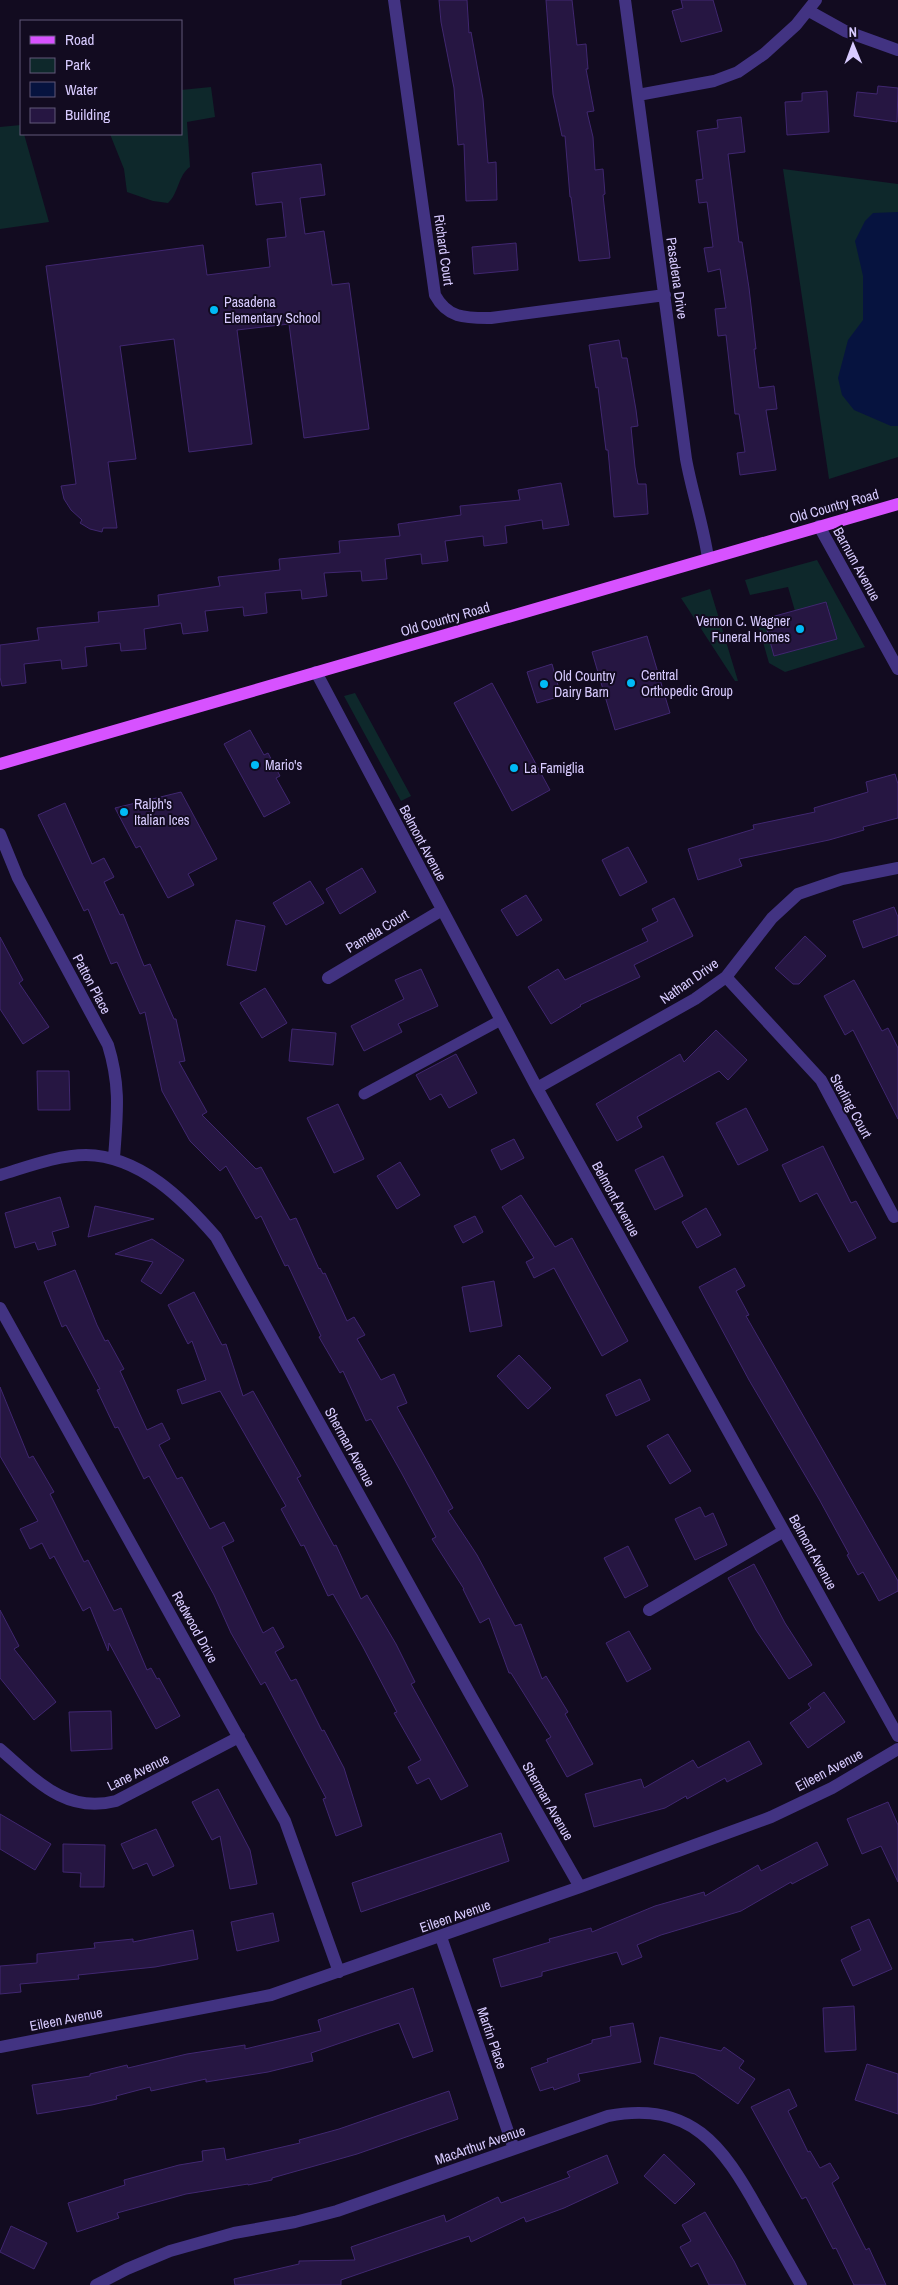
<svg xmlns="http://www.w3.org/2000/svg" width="898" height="2285" viewBox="0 0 898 2285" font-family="'Archivo Narrow',sans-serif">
<rect width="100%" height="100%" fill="#120b20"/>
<path fill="#0e282b" d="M211 87 215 117 187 122 190 167C178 175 179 193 168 203L153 201 127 192 124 169 110 134H181V90Z
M21 125V134H24L49 222 0 229V127Z
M783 169 898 184V457L829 479Z
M817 560 865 647 785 672 769 663 757 621 764 619 774 656 836 639 827 603 795 611 788 587 750 595 745 580Z
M710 589 738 681H735L681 598Z
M355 693 411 796 401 801 344 696Z"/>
<path fill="#06133f" d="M898 212V426H891L854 410 842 395 838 378 848 340 863 320V276L855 241 865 221 873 213Z"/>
<path fill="#261642" stroke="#402770" d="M439 0H467L469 33 471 32 483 99 488 163 496 162 497 200 466 201 464 144 458 145 454 88 441 22Z
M546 0H572L577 45 586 44 588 69H586L594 111 587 112 593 137 595 170 603 169 605 194 603 195 610 258 579 261 571 197H570L565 136H562L553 94Z
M681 0H713L722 31 681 42 672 11 683 8Z
M878 86 898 88 897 122 854 116 857 92 877 94Z
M827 91 829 132 787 135 785 102 802 101V93Z
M741 117 745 152 728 154 739 242H742L749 288 756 349H754L759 388 774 386 777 409 766 410 776 470 740 475 737 453 745 452 739 414H735L726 335 718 336 715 309 726 308 720 269 708 272 704 248 713 247 707 202 699 203 696 180 703 179 697 131 718 128 717 120Z
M321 164 325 195 300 198 305 234 324 231 332 285 349 283 369 429 304 438 289 324 237 330 252 444 189 452 174 339 120 346 136 459 108 462 117 528H103L102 532 90 529 80 523 82 520 71 510 64 499 61 486 76 484 46 266 203 245 207 275 270 267 267 239 286 237 282 202 256 205 252 173Z
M516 243 518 270 474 274 472 247Z
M619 340 622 358H627L636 410 638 426 631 427 635 467 638 484H646L648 514 614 517 608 450H606L598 387 596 388 589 345Z
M561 483 569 525 543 529 542 520 505 526 507 543 484 546 483 536 445 541 448 561 422 564 421 554 385 559 387 579 362 581 361 571 324 573 327 596 302 599 301 590 265 593 267 613 244 616 243 607 205 611 208 631 183 634 181 623 144 629 146 649 121 651 120 643 85 647 87 666 62 669 61 660 24 664 26 683 2 686 0 677V645L39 640 37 628 99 622 98 612 159 606 158 595 220 586 218 577 280 570 279 559 340 553 339 541 400 536 398 524 461 515 460 506 520 500 518 490Z
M826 602 837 639 774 656 764 619Z
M647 636 670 713 615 730 592 652Z
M552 664 561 696 537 703 527 672Z
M492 683 550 790 512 811 454 703Z
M250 730 264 755 268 753 280 776 276 778 290 803 264 817 224 744Z
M895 774 898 784V818L863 827 864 830 829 840 739 859 742 866 698 880 688 849 754 829 753 825 815 812 814 808 868 792 866 782Z
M181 792 217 859 188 874 194 885 168 898 140 846 136 848 115 808Z
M65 803 92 864 104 858 114 877 104 882 120 915 123 914 144 966 150 964 174 1019H176L185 1061 179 1062 207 1112 202 1115 256 1169 261 1167 290 1220 296 1218 319 1269 320 1268 323 1274 325 1273 347 1321 354 1317 365 1335 357 1339 381 1380 394 1374 407 1403 397 1407 453 1508 448 1511 477 1555 515 1626 521 1624 542 1679 546 1676 568 1712 565 1714 593 1764 567 1777 546 1740 551 1737 511 1673H509L489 1618 480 1623 463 1589H464L432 1539 436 1537 401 1472 371 1419 366 1421 343 1371 340 1373 319 1337 321 1336 288 1265 285 1266 261 1216 256 1219 226 1166 220 1171 190 1141 162 1091 145 1012 140 1014 117 962 111 964 88 909 84 911 38 815Z
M628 847 647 882 620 896 602 860Z
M362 868 376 892 340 914 326 889Z
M310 881 324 903 286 925 273 903Z
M526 895 542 920 517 936 501 910Z
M674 898 693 936 634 965 640 977 580 1005 581 1006 551 1024 528 987 558 969 565 980 648 941 642 929 658 921 652 909Z
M894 907 898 917V935L863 948 853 921Z
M236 920 265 926 256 971 227 965Z
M805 936 826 956 799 984H793L775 968Z
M0 937 23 980 19 983 49 1027 23 1044 0 1009Z
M421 969 438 1006 398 1024 402 1032 364 1051 351 1026 404 999 395 980Z
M854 980 882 1031 888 1028 898 1048V1119L853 1030 845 1035 824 996Z
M265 988 287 1023 262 1038 240 1003Z
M292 1029 336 1033 333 1065 289 1061Z
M716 1030 747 1060 728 1080 719 1071 637 1117 642 1127 617 1141 596 1104 680 1054 684 1062Z
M456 1054 477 1093 449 1108 441 1094 430 1100 416 1075Z
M37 1071H69L70 1110H38Z
M338 1104 364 1159 334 1173 307 1118Z
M746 1108 768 1150 738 1165 716 1123Z
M514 1139 524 1158 501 1170 491 1150Z
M823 1146 851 1203 856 1201 876 1238 849 1252 817 1193 800 1202 782 1165Z
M663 1156 683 1196 655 1210 635 1170Z
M400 1162 420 1195 397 1209 377 1176Z
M521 1195 555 1247 572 1238 628 1341 602 1356 554 1268 534 1278 526 1262 534 1258 502 1207Z
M60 1197 69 1227 52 1232 56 1245 38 1250 35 1242 15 1248 5 1213Z
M95 1206 154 1219 88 1237Z
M706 1208 721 1235 697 1248 682 1222Z
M475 1216 483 1232 463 1243 454 1226Z
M152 1239 184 1260 161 1294 141 1281 153 1262 115 1254Z
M735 1268 745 1286 736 1291 749 1315 746 1316 898 1581V1591L879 1601 863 1572 858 1575 847 1555 849 1554 819 1499 749 1380 699 1287Z
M75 1270 97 1325 105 1341 108 1340 124 1369 120 1371 147 1430 162 1423 170 1439 159 1445 177 1479 182 1477 210 1529 224 1522 234 1541 222 1547 263 1633 273 1627 284 1647 275 1652 291 1681 296 1679 322 1731 324 1730 344 1768 362 1826 336 1836 323 1799 326 1798 265 1682 261 1685 231 1633 214 1595 149 1476 144 1479 118 1427 115 1428 97 1390 100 1389 66 1325 62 1327 44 1282Z
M494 1281 502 1326 470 1332 462 1287Z
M194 1292 222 1345 226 1344 243 1396 253 1391 301 1476 297 1478 334 1546 336 1545 361 1599 367 1595 396 1644 415 1682 411 1684 468 1786 441 1800 429 1778 417 1784 408 1767 421 1760 394 1713 397 1712 363 1647 333 1594 328 1596 304 1545 301 1546 281 1509 286 1506 220 1391 182 1404 177 1390 206 1380 192 1341 188 1344 168 1305Z
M519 1355 551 1388 528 1409 497 1376Z
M640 1379 650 1400 616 1416 606 1395Z
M0 1387 29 1458 33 1456 54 1492 50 1494 84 1562 88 1560 114 1611 121 1608 147 1670 151 1668 157 1679 159 1678 180 1716 156 1729 109 1643 108 1651 90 1607 83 1611 54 1556 50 1559 42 1543 30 1549 20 1529 38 1521 0 1456Z
M668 1434 691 1471 670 1484 647 1446Z
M700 1507 705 1517 713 1513 727 1545 695 1560 675 1519Z
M628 1546 648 1586 625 1598 604 1558Z
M754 1564 785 1623 812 1665 789 1679 756 1630 728 1578Z
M0 1610 19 1646 14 1649 56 1702 34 1720 0 1678Z
M629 1631 651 1669 627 1682 606 1643Z
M824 1692 845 1722 808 1748 790 1723 811 1708 808 1704Z
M111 1711 112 1749 71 1751 69 1712Z
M749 1741 762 1764 727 1782 725 1778 687 1799 686 1796 665 1808 594 1827 585 1794 641 1779 644 1788 693 1760 698 1768Z
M218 1789 250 1850 257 1884 230 1889 220 1836 212 1840 192 1802Z
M888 1802 898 1825V1882L881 1846 862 1854 847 1819Z
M0 1814 51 1844 35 1870 0 1849Z
M156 1829 174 1866 153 1876 147 1863 133 1869 121 1844Z
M501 1833 509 1861 361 1912 352 1883Z
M817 1842 828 1865 792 1884 791 1882 741 1911 661 1935 637 1945 642 1957 622 1965 617 1952 542 1972V1976L501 1987 493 1959 550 1942 549 1939 591 1928 592 1932 655 1906 704 1892 705 1896 758 1865 761 1871Z
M63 1844 105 1845 104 1887H80L81 1873 63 1872Z
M273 1913 279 1941 237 1951 231 1922Z
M869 1919 892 1969 853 1986 841 1960 861 1950 851 1927Z
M193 1930 198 1959 155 1967 78 1975 79 1979 20 1984 21 1992 0 1994V1966L37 1963V1954L95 1948 94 1943 133 1939V1942Z
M413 1988 433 2051 413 2058 399 2023 311 2053 313 2061 268 2072 206 2082V2079L151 2091 150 2087 116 2096 117 2099 92 2105 37 2114 32 2085 90 2076V2074L127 2065 128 2068 187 2054 245 2045V2049L321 2031 318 2020Z
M854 2006 856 2050 825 2052 823 2008Z
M633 2023 641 2062 578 2074 580 2081 554 2090 553 2087 540 2091 531 2068 548 2062 547 2059 592 2043V2040L611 2036 610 2027Z
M660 2037 721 2051 724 2047 744 2061 739 2068 755 2079 738 2104 695 2074 654 2064Z
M867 2064 898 2074V2114L855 2100Z
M789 2089 797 2106 788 2111 808 2152 810 2151 820 2168 830 2163 839 2178 832 2183 866 2250 869 2248 886 2285H854L836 2248 833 2249 806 2197 802 2199 751 2107Z
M449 2091 458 2119 357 2154 272 2178V2180L248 2185V2184L186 2194 117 2213 119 2218 77 2232 68 2203 125 2185 124 2180 179 2165 203 2161 202 2151 224 2148 226 2160 300 2143 299 2140 339 2129Z
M664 2154 695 2184 675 2204 644 2176Z
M607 2155 618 2183 564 2208 526 2222 524 2217 471 2242 469 2236 341 2280V2285H235L234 2279 299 2264V2261L355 2260 351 2247 444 2215 446 2222 498 2197 501 2203 570 2177 567 2172Z
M705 2212 734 2261 746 2285H709L698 2263 691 2267 680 2247 691 2241 682 2225Z
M11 2226 47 2243 34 2269 0 2252Z"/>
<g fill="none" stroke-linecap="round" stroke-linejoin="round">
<path stroke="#423382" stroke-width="11" d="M364 1094 501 1020"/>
<path stroke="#423382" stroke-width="12" d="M394 0 435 295C448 319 466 318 491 318L665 295
M625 0 686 459C692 492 703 524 708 558
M809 11 845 31 898 50
M638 95 714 81 738 72 764 54 796 25 816 0
M819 526 898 669
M316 672 537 1088 898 1736
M0 834 18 878 108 1045C121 1087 117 1115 114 1158
M726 977 821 1080 894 1217
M328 978 442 910
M537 1088 695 999 726 977 772 918 798 894 842 879 898 868
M0 1175C27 1167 58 1155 86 1155 140 1156 183 1199 216 1237L471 1696 580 1887
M0 1308 285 1821 339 1972
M649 1610 784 1531
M0 1749C36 1780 65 1814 116 1801L239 1737
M441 1937 514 2149
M0 2047 271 1995 580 1887 771 1817 832 1788 898 1749
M96 2285 127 2269 170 2251 234 2233 295 2222 337 2211 608 2116C691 2100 723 2146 759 2211 773 2236 787 2260 801 2285"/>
<path stroke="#d752ff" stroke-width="12" d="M0 764 898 504"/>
</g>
<g fill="#00baf6" stroke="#120b20" stroke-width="2">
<circle cx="214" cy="310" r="5"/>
<circle cx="800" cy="629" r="5"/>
<circle cx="631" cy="683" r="5"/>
<circle cx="544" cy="684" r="5"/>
<circle cx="255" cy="765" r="5"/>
<circle cx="514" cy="768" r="5"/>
<circle cx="124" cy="812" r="5"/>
</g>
<g text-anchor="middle" stroke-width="4" stroke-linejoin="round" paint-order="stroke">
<g font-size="14" fill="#d8cbff" stroke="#120b20">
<text transform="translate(444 250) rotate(82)" y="5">Richard Court</text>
<text transform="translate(677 278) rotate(82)" y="5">Pasadena Drive</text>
<text transform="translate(834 506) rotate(-16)" y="5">Old Country Road</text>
<text transform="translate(857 564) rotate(61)" y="5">Barnum Avenue</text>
<text transform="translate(445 619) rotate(-16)" y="5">Old Country Road</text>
<text transform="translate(423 843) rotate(62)" y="5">Belmont Avenue</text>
<text transform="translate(377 931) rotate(-31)" y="5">Pamela Court</text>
<text transform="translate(689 981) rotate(-35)" y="5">Nathan Drive</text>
<text transform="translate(92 984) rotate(62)" y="5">Patton Place</text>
<text transform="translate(851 1106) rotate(61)" y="5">Sterling Court</text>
<text transform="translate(616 1199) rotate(61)" y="5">Belmont Avenue</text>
<text transform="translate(350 1447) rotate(61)" y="5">Sherman Avenue</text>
<text transform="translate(813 1552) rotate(61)" y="5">Belmont Avenue</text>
<text transform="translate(195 1627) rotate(61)" y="5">Redwood Drive</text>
<text transform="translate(829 1770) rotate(-28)" y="5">Eileen Avenue</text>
<text transform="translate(138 1772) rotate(-26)" y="5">Lane Avenue</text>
<text transform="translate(548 1801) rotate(60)" y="5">Sherman Avenue</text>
<text transform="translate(455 1916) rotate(-19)" y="5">Eileen Avenue</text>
<text transform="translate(66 2019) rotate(-11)" y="5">Eileen Avenue</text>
<text transform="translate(492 2038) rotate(71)" y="5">Martin Place</text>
<text transform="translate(480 2145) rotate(-19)" y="5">MacArthur Avenue</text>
</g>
<g font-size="14" fill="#d8cbff" stroke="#120b20" text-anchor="start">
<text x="224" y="307">Pasadena<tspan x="224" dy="16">Elementary School</tspan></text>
<text x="790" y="626" text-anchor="end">Vernon C. Wagner<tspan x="790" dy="16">Funeral Homes</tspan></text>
<text x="641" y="680">Central<tspan x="641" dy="16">Orthopedic Group</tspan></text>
<text x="554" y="681">Old Country<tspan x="554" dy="16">Dairy Barn</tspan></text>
<text x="265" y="770">Mario's</text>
<text x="524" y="773">La Famiglia</text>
<text x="134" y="809">Ralph's<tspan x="134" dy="16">Italian Ices</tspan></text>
</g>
</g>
<rect x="20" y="20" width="162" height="115" fill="#120b20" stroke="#615879"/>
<rect x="30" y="36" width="25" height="8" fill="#d752ff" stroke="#615879"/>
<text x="65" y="45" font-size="15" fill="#d8cbff">Road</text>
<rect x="30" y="58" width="25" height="15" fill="#0e282b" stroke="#615879"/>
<text x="65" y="70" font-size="15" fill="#d8cbff">Park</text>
<rect x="30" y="82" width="25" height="15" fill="#06133f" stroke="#615879"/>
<text x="65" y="95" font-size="15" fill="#d8cbff">Water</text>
<rect x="30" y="108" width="25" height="15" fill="#261642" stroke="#615879"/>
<text x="65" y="120" font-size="15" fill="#d8cbff">Building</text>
<g transform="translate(853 45) rotate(359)" stroke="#120b20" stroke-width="4" paint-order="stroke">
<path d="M0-4L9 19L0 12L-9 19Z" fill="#d8cbff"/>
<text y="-8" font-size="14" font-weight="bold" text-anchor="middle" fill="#d8cbff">N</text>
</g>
</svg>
